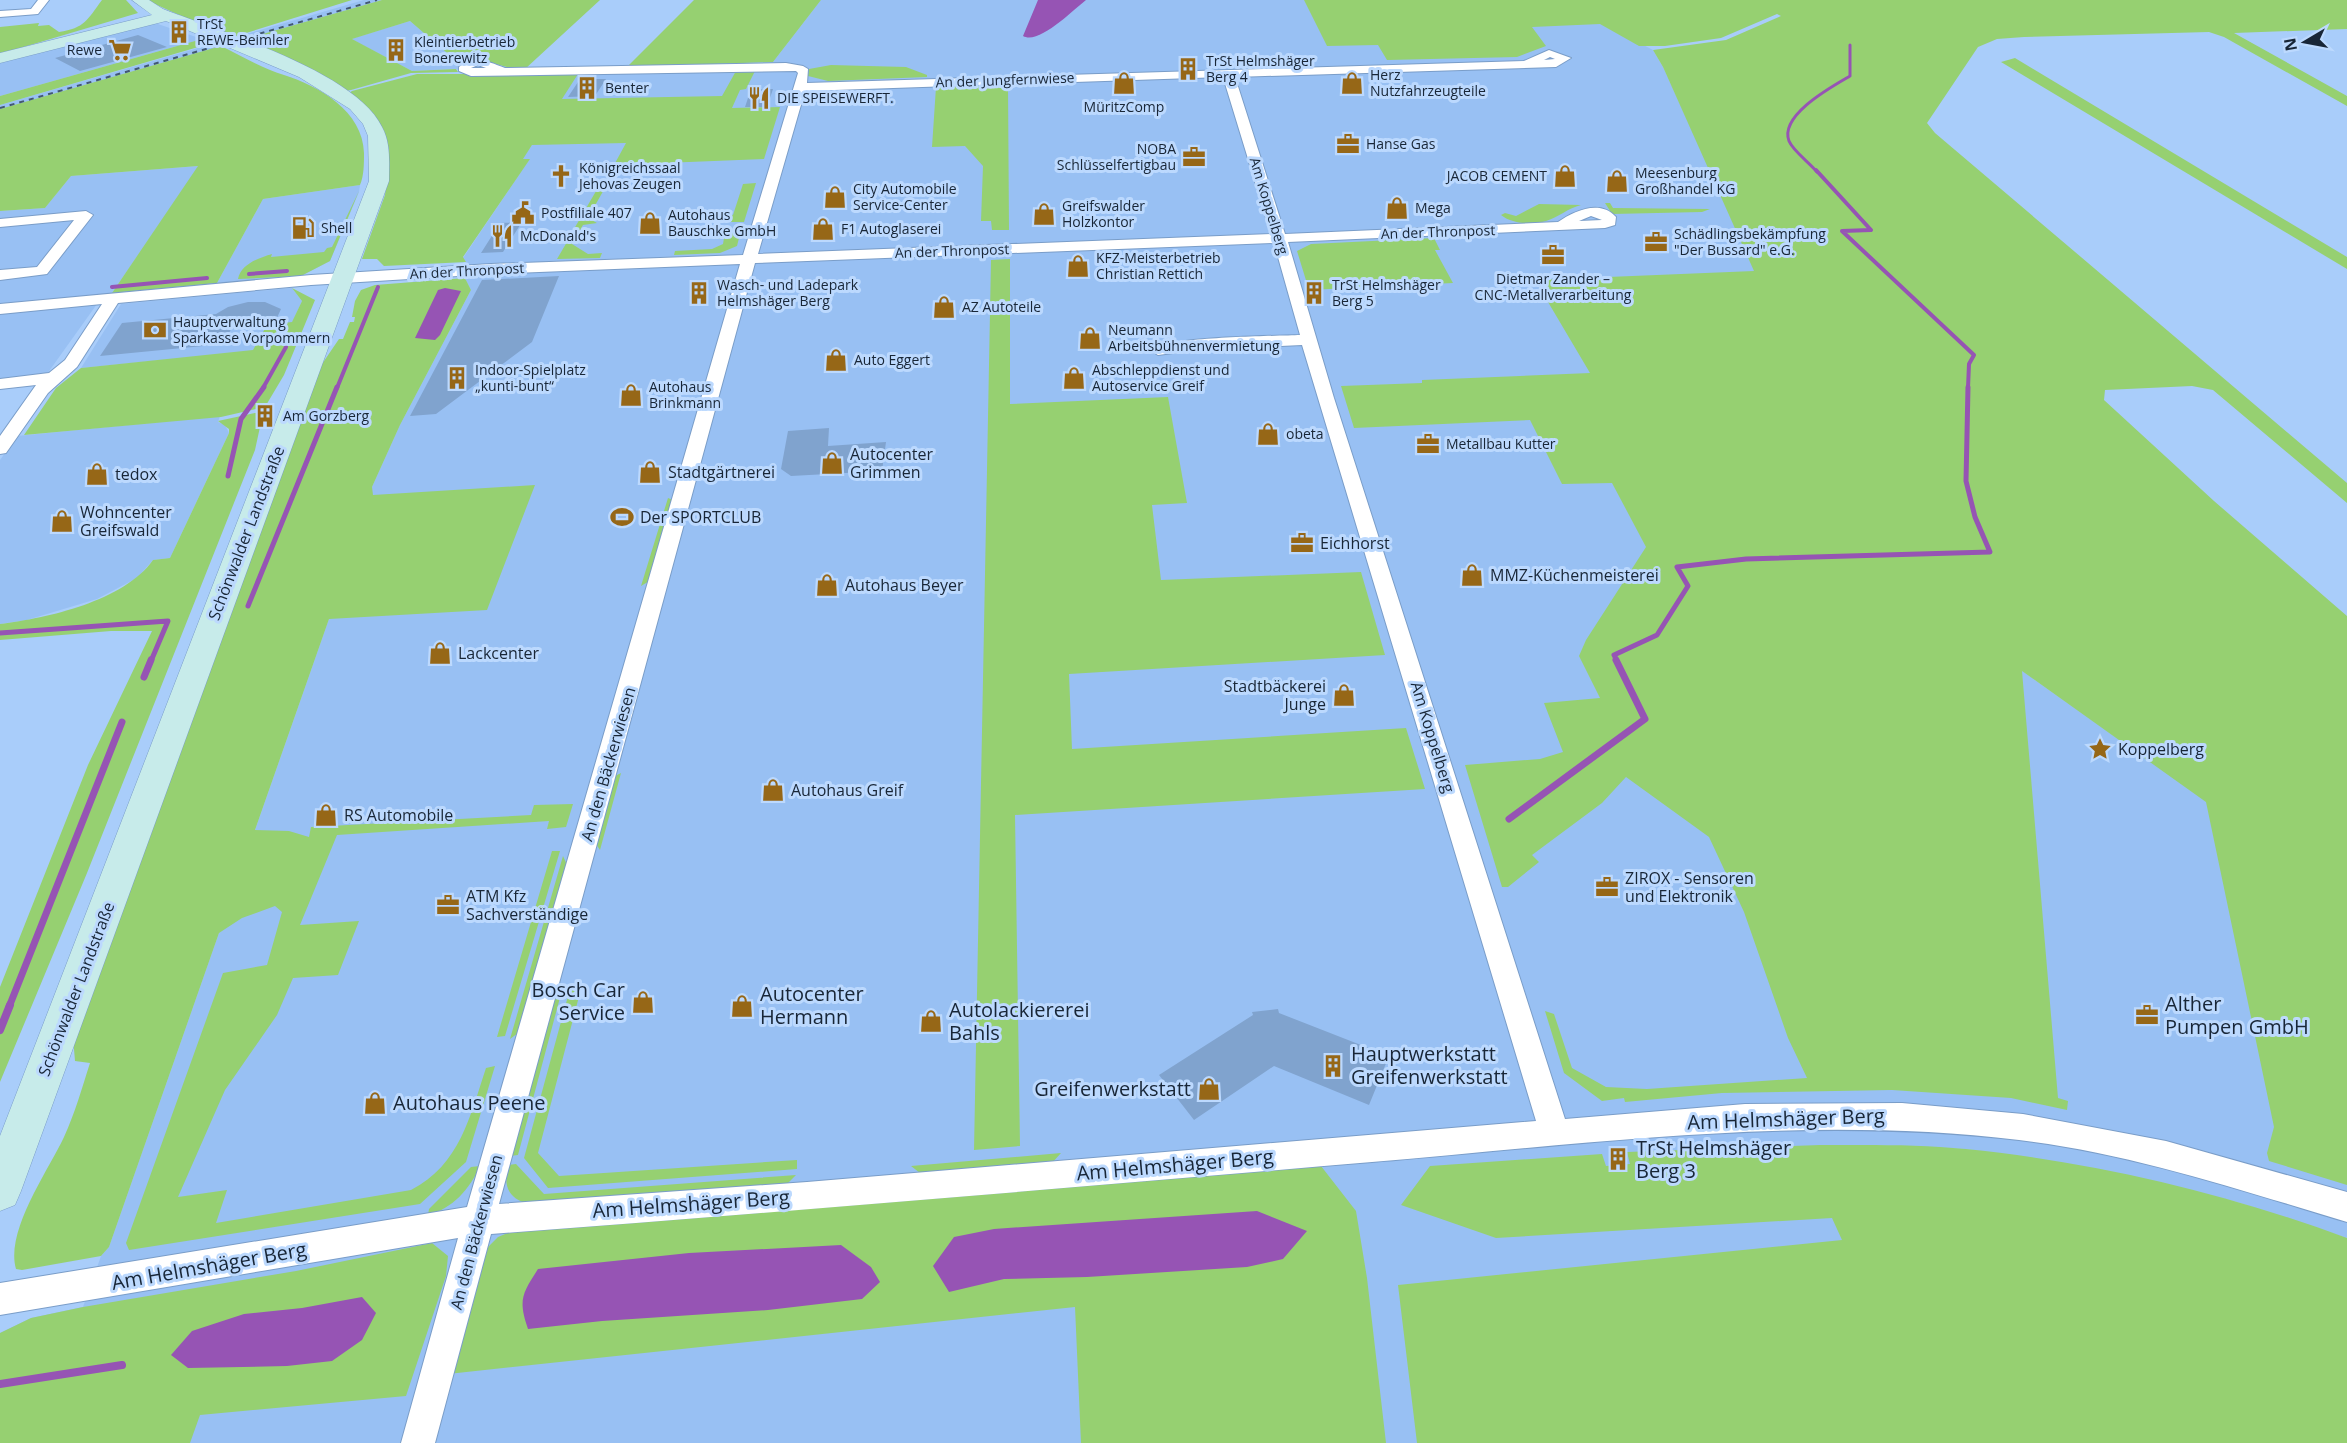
<svg xmlns="http://www.w3.org/2000/svg" width="2347" height="1443" viewBox="0 0 2347 1443" font-family="'Open Sans',sans-serif">
<rect width="100%" height="100%" fill="#a9cdfa"/>
<path fill="#98c0f3" d="M364 0H382L0 109V105Z
M821 0H1556L1653 50 1663 67 1890 563 2025 673 2347 900V1238L2237 1202 2151 1181 2050 1161 1965 1149 1874 1145 1983 1443H0V1333L31 1318 83 1307 101 1256 109 1247 329 619 372 487 400 425 471 290 465 278H457L466 262 463 258 529 160 522 159 532 145 471 75 456 69 412 71 351 39 410 21 461 65 486 60 512 69 752 64 773 62Z
M155 23 202 39 0 96V63Z
M199 166 112 293 97 304 47 374 0 379V211L45 208 71 176Z
M360 185 359 192 330 261 301 276 217 283 263 199Z
M292 288 302 301 292 323 254 351 81 368 121 304Z
M220 416 218 422 225 425 229 433 170 558 153 560 137 578 97 599 27 620 0 624V460L17 436Z"/>
<path fill="#96d071" d="M102 0H126L138 13 0 54V27L39 23 38 26 49 25 59 32C85 28 87 20 102 0Z
M146 0H352L230 38Z
M382 0H600L525 69C495 69 494 55 461 65L410 21 352 39 412 71 456 69 458 72 411 73 351 90 345 91 238 41Z
M694 0H821L773 62 627 67Z
M1304 0H2347V29L2234 33 2347 96V106L2224 37 2209 32 2024 37 1997 39 1978 47 1927 123 1935 133 2347 483V503L2213 390 2192 386 2105 390 2104 400 2214 501 2347 616V1185L2269 1161 2267 1153 2274 1127 2206 802 2022 671 2058 1098 2068 1101 2067 1110 2011 1098 1892 1090 1722 1093 1625 1102 1624 1098 1602 1101 1564 1073 1545 1011 1554 1014 1572 1068 1606 1087 1647 1089 1807 1078 1788 1038 1744 912 1709 837 1626 777 1602 803 1532 855 1539 862 1508 887H1502L1465 765 1540 759 1563 752 1544 703 1600 698 1579 656 1586 640 1646 547 1612 483 1562 484 1530 420 1354 428 1341 386 1422 383V380L1590 373 1535 280 1754 271 1663 67 1653 50 1726 40 1781 16 1777 14 1721 38 1665 46H1639L1600 24 1532 27 1546 46 1517 57 1387 60 1378 45 1327 46Z
M202 39 212 43 0 105V96Z
M221 46C241 56 262 68 284 75 319 86 363 111 364 153 364 164 364 176 360 185L263 199 217 283 112 293 198 166 71 176 45 208 0 211V109Z
M2015 58 2347 257V269L2001 62Z
M831 65 906 67 927 75V77L828 81 808 76 809 69Z
M736 71H755L746 89 740 90 732 108 780 107 764 159 614 165 626 143 532 145 523 159H530L463 257 466 262 384 266 377 259H362L385 195 388 169 349 93 352 91 417 74H578L562 99 722 96Z
M1008 85 1009 230H992L991 221H981L983 166 965 146 932 147 936 87Z
M756 183 744 222H731L732 218H722L733 215 743 184Z
M599 186H606L588 218 597 223 583 225 574 240 567 241Z
M359 191 330 261 301 276 238 279C241 264 259 258 272 254L271 257 324 252 327 248 332 247Z
M1605 203H1610L1613 208 1710 209 1702 212 1612 214Z
M1539 204 1581 205C1568 208 1559 217 1546 221 1532 225 1512 224 1501 215L1505 213 1516 216Z
M741 230 737 246 720 253 674 255 675 251 712 249 723 244 724 238 715 239V236H726L727 231Z
M1434 238 1440 250H1435L1453 283 1309 290 1297 251 1311 244Z
M567 242H573L572 244 588 254 602 253 600 258 557 259Z
M1010 259V404L1168 397 1187 503 1152 505 1161 580 1361 572 1385 655 1069 674 1072 749 1406 728 1425 789 1015 815 1020 1146 974 1150 991 260Z
M465 278 471 290 400 425 372 487 373 495 535 485 487 610 329 619 255 830 289 831 309 837 311 827 531 815 534 805 573 804 566 827 547 829 549 821 337 835 300 925 359 921 338 975 293 978 277 1015 225 1090 178 1197 227 1190 216 1223 411 1190C460 1165 470 1116 486 1068L495 1066 466 1162 420 1204 129 1250 126 1243 223 973 267 965 282 912 275 906 242 918 219 933 109 1247 101 1256 22 1270 16 1269C5 1231 48 1171 64 1137 75 1113 82 1088 90 1063L75 1061 73 1037 322 364 339 339H343L350 322H354L355 317H352L355 301 361 290 375 285Z
M292 288 315 300 284 375 265 407 221 417 24 435 56 388 81 368 253 350 267 325 292 322 302 301Z
M260 412 263 413 255 450 87 873 0 1082V987L88 765 152 631H111L0 640V624C48 618 124 601 153 560L170 558 229 433V429L218 421Z
M668 498 673 500 651 580 641 586Z
M621 773 600 850 594 841 611 778Z
M552 851H560L505 1036 497 1037Z
M563 856 568 867 522 1030 510 1039Z
M571 985H582L538 1153 559 1176 797 1160V1169L548 1188 524 1158Z
M562 990 518 1155 510 1156 554 996Z
M1820 1145C1869 1145 1918 1144 1966 1149 2095 1162 2226 1193 2347 1238V1443H1417L1398 1285 1842 1240 1832 1218 1496 1238 1401 1205 1430 1166 1602 1154 1606 1166 1630 1164 1627 1152Z
M1061 1153 1052 1163 920 1173 911 1166Z
M516 1164 544 1194 796 1175 786 1185 531 1205C508 1199 503 1187 508 1165Z
M480 1166C470 1189 452 1209 428 1215L429 1209 471 1167Z
M1321 1166 1356 1211 1367 1278 1386 1443H1081L1075 1307 448 1374 486 1249 498 1237 520 1228Z
M432 1243 448 1256 446 1276 406 1396 200 1415 190 1443H0V1333L31 1318 83 1307 296 1271Z"/>
<path fill="#9654b4" d="M1038 0H1086C1073 10 1039 45 1023 36Z
M445 288 461 291 440 335 435 340 415 338 438 290Z
M1257 1211 1307 1231 1283 1259 1247 1267 1087 1277 1004 1279 949 1292 933 1266 954 1237 994 1229Z
M841 1245 871 1267 880 1282 862 1299 768 1310 602 1321 528 1329C518 1300 522 1294 538 1269L689 1253Z
M362 1297 376 1313 362 1340 332 1361 287 1366 188 1368 171 1355 192 1331 244 1314 302 1308Z"/>
<g fill="none" stroke-linecap="round" stroke-linejoin="round">
<path stroke="#9654b4" stroke-width="3" d="M1817 172C1810 163 1793 151 1789 141 1779 115 1833 86 1850 76V45"/>
<path stroke="#9654b4" stroke-width="4" d="M1816 170 1871 230 1842 231 1974 355 1969 364 1968 388
M249 274 287 271
M112 287 207 278
M263 388 286 347
M337 388 378 287"/>
<path stroke="#9654b4" stroke-width="5" d="M228 476 241 419 264 387
M248 606 337 387
M0 633 168 621 151 661
M1617 661 1614 655 1657 635 1688 586 1677 567 1746 559 1990 552 1975 517 1966 481 1968 387"/>
<path stroke="#9654b4" stroke-width="7" d="M144 677 151 660
M1509 819 1645 719 1616 660
M9 1007 122 722"/>
<path stroke="#9654b4" stroke-width="8" d="M0 1030 10 1005
M0 1384 122 1365"/>
</g>
<path fill="#80a3ce" d="M138 35 167 47 80 71 55 58Z
M580 79H606L595 96 568 97Z
M751 89H773L767 107H745Z
M522 222 503 252 481 253 500 223Z
M559 276 532 342 436 414 410 416 482 280Z
M248 302H265L281 309 276 320 231 329 224 344 100 356 122 323 216 314 228 307Z
M829 428 828 446 886 442 882 471 791 476 781 469 788 431Z
M1278 1009 1279 1013 1389 1056 1369 1105 1274 1066 1194 1120 1159 1075 1253 1015 1252 1012Z"/>
<g fill="none" stroke-linecap="round" stroke-linejoin="round">
<g stroke="#7a9dc8" stroke-width="2">
<path id="minor" d="M38 0H49L38 14 0 17V11L31 9Z
M1549 50 1571 58 1556 67 1235 77 1285 234 1558 222C1574 211 1600 199 1616 217L1615 225 1605 228 1288 242 1334 398 1565 1119 1745 1104 1902 1103 2023 1114 2166 1141 2347 1192V1222C2240 1190 2130 1153 2019 1140 1803 1114 1587 1144 1372 1162 1078 1187 784 1212 491 1234L435 1443H401L458 1238 0 1315V1283L467 1207 740 264 491 274 311 285 118 303 77 367 48 393 6 453 0 454V436L36 385 0 389V379L49 373 65 360 102 304 0 314V304L311 275 491 264 743 255 798 73 796 71 471 76 459 71V67C476 54 488 62 505 68L786 63 803 66 808 69 807 83 1524 61ZM1550 57 1555 59 1544 60ZM478 65 486 68H471ZM1223 77 1271 234 758 254 805 91ZM1591 216 1602 220 1579 221ZM1274 243 1300 335C1277 336 1160 337 1150 350L1158 355 1195 350 1302 345 1536 1121 807 1182 499 1204 755 263Z
M86 211 93 215 47 274 0 280V270L37 267 74 220 0 227V219Z"/>
</g>
<g stroke="#7a9dc8" stroke-width="1">
<path id="secondary" d="M132 0H149L163 9C219 31 356 72 382 127 391 143 389 163 389 181L21 1191 15 1205 0 1211V1136L369 181 368 136 363 124 350 109 299 77 166 21 0 63V53L152 15Z"/>
</g>
<use href="#minor" fill="#fff" fill-rule="evenodd"/>
<use href="#secondary" fill="#c7ebea" fill-rule="evenodd"/>
<path stroke="#435871" stroke-width="2" stroke-dasharray="5 5" stroke-linecap="butt" d="M0 108 377 0"/>
</g>
<defs>
<g id="building-bare" transform="scale(1.8)"><path d="M-4-6H4V6H1V3H-1V6H-4ZM-2.5-4.3h1.7v1.8h-1.7ZM.8-4.3h1.7v1.8H.8ZM-2.5-1h1.7V.8h-1.7ZM.8-1h1.7V.8H.8Z" fill="#966717" stroke="#bcd9fe" stroke-width="2.5" paint-order="stroke"/></g>
<g id="supermarket-bare" transform="scale(1.8)"><path d="M-6-5.5h2.5l.6 2H6L4.5 2H-2.5L-4.4-4H-6ZM-1.5 3.2a1.3 1.3 0 1 0 .1 0ZM3 3.2a1.3 1.3 0 1 0 .1 0Z" fill="#966717" stroke="#bcd9fe" stroke-width="2.5" paint-order="stroke"/></g>
<g id="shop-bare" transform="scale(1.8)"><path d="M-5-2.5h2.3a2.7 3.5 0 0 1 5.4 0H5L5.5 6h-11ZM-1.5-2.5h3a1.5 2.3 0 0 0-3 0Z" fill="#966717" stroke="#bcd9fe" stroke-width="2.5" paint-order="stroke"/></g>
<g id="restaurant-bare" transform="scale(1.8)"><path d="M-5-6h1v4h1v-4h1v4h1v-4h1v5L-1.5 .5V6h-2V.5L-5-1ZM5-6V6H3V1.5H1.5Q1.5-4 5-6Z" fill="#966717" stroke="#bcd9fe" stroke-width="2.5" paint-order="stroke"/></g>
<g id="office-bare" transform="scale(1.8)"><path d="M-6-3h4V-5.5h4V-3h4V5H-6ZM-1-4.5V-3h2v-1.5ZM-6 0V1H6V0Z" fill="#966717" stroke="#bcd9fe" stroke-width="2.5" paint-order="stroke"/></g>
<g id="church-bare" transform="scale(1.8)"><path d="M-1.2-6h2.4v3.5h3.3v2.4h-3.3V6h-2.4V-.1h-3.3v-2.4h3.3Z" fill="#966717" stroke="#bcd9fe" stroke-width="2.5" paint-order="stroke"/></g>
<g id="civic-bare" transform="scale(1.8)"><path d="M-.6-6.5H3V-4.5H.6V-3L4-1V1h2V6H-6V1h2V-1L-.6-3ZM-1.2 2.5V6h2.4V2.5Z" fill="#966717" stroke="#bcd9fe" stroke-width="2.5" paint-order="stroke"/></g>
<g id="fuel-bare" transform="scale(1.8)"><path d="M-5.5-6h7V0h2V4h1.3V-2.5L3-4.5l.8-.8L6-3V5H2.5V1h-1V6h-7ZM-4.2-4.7v3.2H.2V-4.7Z" fill="#966717" stroke="#bcd9fe" stroke-width="2.5" paint-order="stroke"/></g>
<g id="bank-bare" transform="scale(1.8)"><path d="M-6-4H6V4H-6ZM0-2.3a2.3 2.3 0 1 0 0 4.6a2.3 2.3 0 1 0 0-4.6Z" fill="#966717" stroke="#bcd9fe" stroke-width="2.5" paint-order="stroke"/></g>
<g id="stadium-bare" transform="scale(1.8)"><path d="M0-5a6.5 5 0 1 0 0 10a6.5 5 0 1 0 0-10ZM-3.5-1.8h7v3.6h-7Z" fill="#966717" stroke="#bcd9fe" stroke-width="2.5" paint-order="stroke"/></g>
<g id="sight-bare" transform="scale(1.8)"><path d="M0-6L1.8-2.2L6-1.7L2.9 1.2L3.7 5.4L0 3.3L-3.7 5.4L-2.9 1.2L-6-1.7L-1.8-2.2Z" fill="#966717" stroke="#bcd9fe" stroke-width="2.5" paint-order="stroke"/></g>
</defs>
<g fill-rule="evenodd">
<use href="#building-bare" x="179" y="32"/>
<use href="#supermarket-bare" x="120" y="50"/>
<use href="#building-bare" x="396" y="50"/>
<use href="#building-bare" x="1188" y="69"/>
<use href="#shop-bare" x="1124" y="83"/>
<use href="#shop-bare" x="1352" y="83"/>
<use href="#building-bare" x="587" y="88"/>
<use href="#restaurant-bare" x="759" y="98"/>
<use href="#office-bare" x="1348" y="144"/>
<use href="#office-bare" x="1194" y="157"/>
<use href="#church-bare" x="561" y="176"/>
<use href="#shop-bare" x="1565" y="176"/>
<use href="#shop-bare" x="1617" y="181"/>
<use href="#shop-bare" x="835" y="197"/>
<use href="#shop-bare" x="1397" y="208"/>
<use href="#civic-bare" x="523" y="213"/>
<use href="#shop-bare" x="1044" y="214"/>
<use href="#shop-bare" x="650" y="223"/>
<use href="#fuel-bare" x="303" y="228"/>
<use href="#shop-bare" x="823" y="229"/>
<use href="#restaurant-bare" x="502" y="236"/>
<use href="#office-bare" x="1656" y="242"/>
<use href="#office-bare" x="1553" y="255"/>
<use href="#shop-bare" x="1078" y="266"/>
<use href="#building-bare" x="699" y="293"/>
<use href="#building-bare" x="1314" y="293"/>
<use href="#shop-bare" x="944" y="307"/>
<use href="#bank-bare" x="155" y="330"/>
<use href="#shop-bare" x="1090" y="338"/>
<use href="#shop-bare" x="836" y="360"/>
<use href="#building-bare" x="457" y="378"/>
<use href="#shop-bare" x="1074" y="378"/>
<use href="#shop-bare" x="631" y="395"/>
<use href="#building-bare" x="265" y="416"/>
<use href="#shop-bare" x="1268" y="434"/>
<use href="#office-bare" x="1428" y="444"/>
<use href="#shop-bare" x="832" y="463"/>
<use href="#shop-bare" x="650" y="472"/>
<use href="#shop-bare" x="97" y="474"/>
<use href="#stadium-bare" x="622" y="517"/>
<use href="#shop-bare" x="62" y="521"/>
<use href="#office-bare" x="1302" y="543"/>
<use href="#shop-bare" x="1472" y="575"/>
<use href="#shop-bare" x="827" y="585"/>
<use href="#shop-bare" x="440" y="653"/>
<use href="#shop-bare" x="1344" y="695"/>
<use href="#sight-bare" x="2100" y="749"/>
<use href="#shop-bare" x="773" y="790"/>
<use href="#shop-bare" x="326" y="815"/>
<use href="#office-bare" x="1607" y="887"/>
<use href="#office-bare" x="448" y="905"/>
<use href="#shop-bare" x="643" y="1002"/>
<use href="#shop-bare" x="742" y="1006"/>
<use href="#office-bare" x="2147" y="1015"/>
<use href="#shop-bare" x="931" y="1021"/>
<use href="#building-bare" x="1333" y="1066"/>
<use href="#shop-bare" x="1209" y="1089"/>
<use href="#shop-bare" x="375" y="1103"/>
<use href="#building-bare" x="1618" y="1159"/>
</g>
<g text-anchor="middle" stroke-width="6" stroke-linejoin="round" paint-order="stroke">
<g font-size="14" fill="#182637" stroke="#bcd9fe" text-anchor="start">
<text x="197" y="29">TrSt<tspan x="197" dy="16">REWE-Beimler</tspan></text>
<text x="414" y="47">Kleintierbetrieb<tspan x="414" dy="16">Bonerewitz</tspan></text>
<text x="102" y="55" text-anchor="end">Rewe</text>
<text x="1206" y="66">TrSt Helmshäger<tspan x="1206" dy="16">Berg 4</tspan></text>
<text x="1370" y="80">Herz<tspan x="1370" dy="16">Nutzfahrzeugteile</tspan></text>
<text x="605" y="93">Benter</text>
<text x="777" y="103">DIE SPEISEWERFT.</text>
<text x="1124" y="112" text-anchor="middle">MüritzComp</text>
<text x="1366" y="149">Hanse Gas</text>
<text x="1176" y="154" text-anchor="end">NOBA<tspan x="1176" dy="16">Schlüsselfertigbau</tspan></text>
<text x="579" y="173">Königreichssaal<tspan x="579" dy="16">Jehovas Zeugen</tspan></text>
<text x="1635" y="178">Meesenburg<tspan x="1635" dy="16">Großhandel KG</tspan></text>
<text x="1547" y="181" text-anchor="end">JACOB CEMENT</text>
<text x="853" y="194">City Automobile<tspan x="853" dy="16">Service-Center</tspan></text>
<text x="1062" y="211">Greifswalder<tspan x="1062" dy="16">Holzkontor</tspan></text>
<text x="1415" y="213">Mega</text>
<text x="541" y="218">Postfiliale 407</text>
<text x="668" y="220">Autohaus<tspan x="668" dy="16">Bauschke GmbH</tspan></text>
<text x="321" y="233">Shell</text>
<text x="841" y="234">F1 Autoglaserei</text>
<text x="1674" y="239">Schädlingsbekämpfung<tspan x="1674" dy="16">"Der Bussard" e.G.</tspan></text>
<text x="520" y="241">McDonald's</text>
<text x="1096" y="263">KFZ-Meisterbetrieb<tspan x="1096" dy="16">Christian Rettich</tspan></text>
<text x="1553" y="284" text-anchor="middle">Dietmar Zander –<tspan x="1553" dy="16">CNC-Metallverarbeitung</tspan></text>
<text x="717" y="290">Wasch- und Ladepark<tspan x="717" dy="16">Helmshäger Berg</tspan></text>
<text x="1332" y="290">TrSt Helmshäger<tspan x="1332" dy="16">Berg 5</tspan></text>
<text x="962" y="312">AZ Autoteile</text>
<text x="173" y="327">Hauptverwaltung<tspan x="173" dy="16">Sparkasse Vorpommern</tspan></text>
<text x="1108" y="335">Neumann<tspan x="1108" dy="16">Arbeitsbühnenvermietung</tspan></text>
<text x="854" y="365">Auto Eggert</text>
<text x="475" y="375">Indoor-Spielplatz<tspan x="475" dy="16">„kunti-bunt“</tspan></text>
<text x="1092" y="375">Abschleppdienst und<tspan x="1092" dy="16">Autoservice Greif</tspan></text>
<text x="649" y="392">Autohaus<tspan x="649" dy="16">Brinkmann</tspan></text>
<text x="283" y="421">Am Gorzberg</text>
<text x="1286" y="439">obeta</text>
<text x="1446" y="449">Metallbau Kutter</text>
</g>
<g font-size="14" fill="#182637" stroke="#bcd9fe">
<text transform="translate(1005 80) rotate(-2)" y="5">An der Jungfernwiese</text>
<text transform="translate(1269 206) rotate(73)" y="5">Am Koppelberg</text>
<text transform="translate(1438 232) rotate(-2)" y="5">An der Thronpost</text>
<text transform="translate(952 251) rotate(-2)" y="5">An der Thronpost</text>
<text transform="translate(467 271) rotate(-3)" y="5">An der Thronpost</text>
</g>
<g font-size="16" fill="#182637" stroke="#bcd9fe" text-anchor="start">
<text x="850" y="460">Autocenter<tspan x="850" dy="18">Grimmen</tspan></text>
<text x="668" y="478">Stadtgärtnerei</text>
<text x="115" y="480">tedox</text>
<text x="80" y="518">Wohncenter<tspan x="80" dy="18">Greifswald</tspan></text>
<text x="640" y="523">Der SPORTCLUB</text>
<text x="1320" y="549">Eichhorst</text>
<text x="1490" y="581">MMZ-Küchenmeisterei</text>
<text x="845" y="591">Autohaus Beyer</text>
<text x="458" y="659">Lackcenter</text>
<text x="1326" y="692" text-anchor="end">Stadtbäckerei<tspan x="1326" dy="18">Junge</tspan></text>
<text x="2118" y="755">Koppelberg</text>
<text x="791" y="796">Autohaus Greif</text>
<text x="344" y="821">RS Automobile</text>
<text x="1625" y="884">ZIROX - Sensoren<tspan x="1625" dy="18">und Elektronik</tspan></text>
<text x="466" y="902">ATM Kfz<tspan x="466" dy="18">Sachverständige</tspan></text>
</g>
<g font-size="16" fill="#182637" stroke="#bcd9fe">
<text transform="translate(246 533) rotate(-69)" y="6">Schönwalder Landstraße</text>
<text transform="translate(1433 737) rotate(73)" y="6">Am Koppelberg</text>
<text transform="translate(608 764) rotate(-74)" y="6">An den Bäckerwiesen</text>
<text transform="translate(76 989) rotate(-69)" y="6">Schönwalder Landstraße</text>
<text transform="translate(476 1232) rotate(-75)" y="6">An den Bäckerwiesen</text>
</g>
<g font-size="20" fill="#182637" stroke="#bcd9fe" text-anchor="start">
<text x="625" y="997" text-anchor="end">Bosch Car<tspan x="625" dy="23">Service</tspan></text>
<text x="760" y="1001">Autocenter<tspan x="760" dy="23">Hermann</tspan></text>
<text x="2165" y="1011">Alther<tspan x="2165" dy="23">Pumpen GmbH</tspan></text>
<text x="949" y="1017">Autolackiererei<tspan x="949" dy="23">Bahls</tspan></text>
<text x="1351" y="1061">Hauptwerkstatt<tspan x="1351" dy="23">Greifenwerkstatt</tspan></text>
<text x="1191" y="1096" text-anchor="end">Greifenwerkstatt</text>
<text x="393" y="1110">Autohaus Peene</text>
<text x="1636" y="1155">TrSt Helmshäger<tspan x="1636" dy="23">Berg 3</tspan></text>
</g>
<g font-size="20" fill="#182637" stroke="#bcd9fe">
<text transform="translate(1786 1119) rotate(-2)" y="7">Am Helmshäger Berg</text>
<text transform="translate(1175 1165) rotate(-5)" y="7">Am Helmshäger Berg</text>
<text transform="translate(691 1204) rotate(-4)" y="7">Am Helmshäger Berg</text>
<text transform="translate(209 1266) rotate(-10)" y="7">Am Helmshäger Berg</text>
</g>
</g>
<g transform="translate(2305 42) rotate(260)" stroke="#bcd9fe" stroke-width="4.5" paint-order="stroke">
<path d="M0-4.5L10 22L0 15L-10 22Z" fill="#182637"/>
<text y="-9" font-size="16" font-weight="bold" text-anchor="middle" fill="#182637">N</text>
</g>
</svg>
